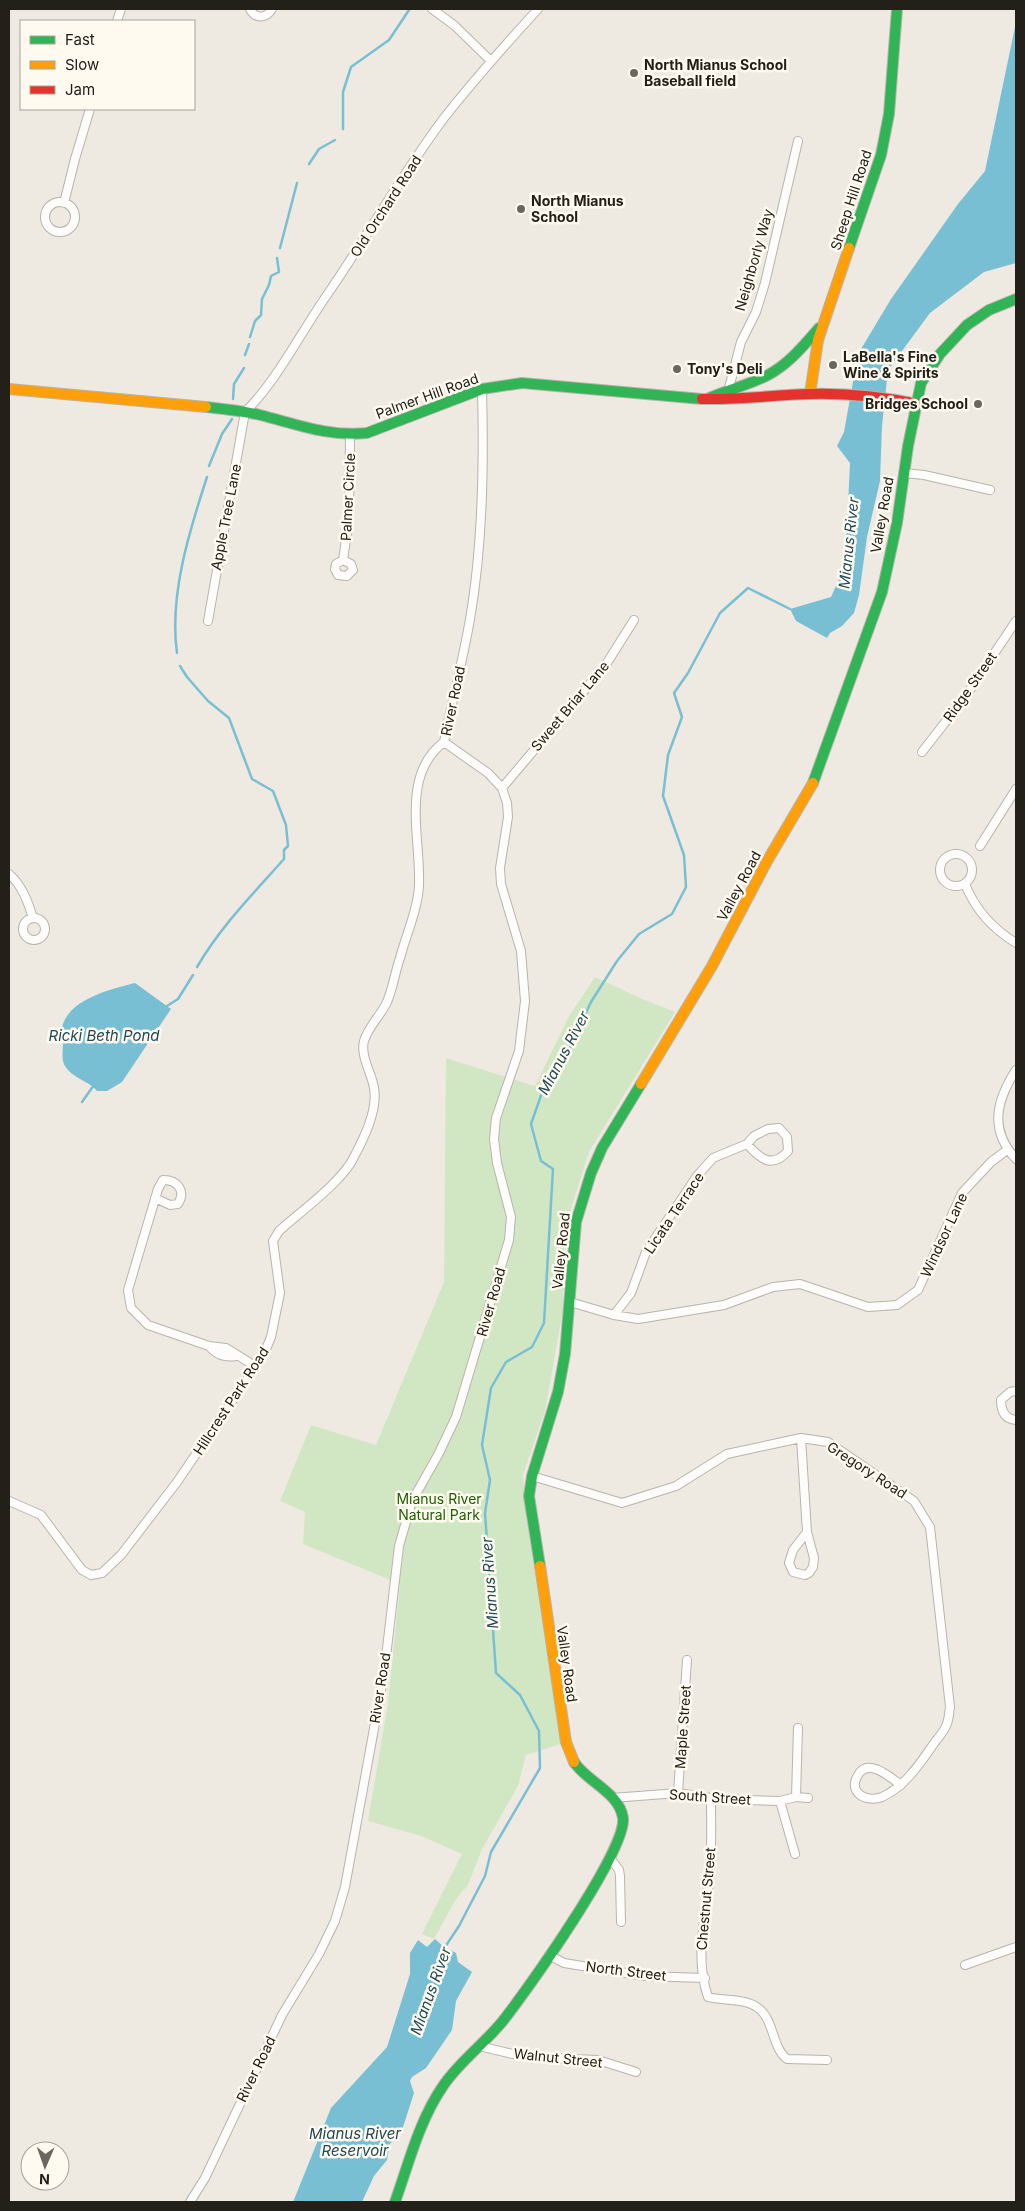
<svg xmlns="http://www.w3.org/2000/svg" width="1025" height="2211" viewBox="0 0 1025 2211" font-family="Inter,sans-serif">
<rect width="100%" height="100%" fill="#efeae1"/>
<path fill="#d1e7c4" d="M595 977 640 998 675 1012 589 1152 569 1215 564 1257 563 1310 545 1411 523 1475 527 1523 561 1744 526 1755 518 1786 482 1849 468 1885 456 1899 434 1939 422 1934 462 1854 421 1836 368 1821 388 1703 400 1584 303 1544 305 1512 280 1501 311 1425 376 1445 444 1282 446 1058 535 1086 569 1016Z"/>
<path fill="#79bfd4" d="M1016 22V263L984 272 930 313 888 370 882 426 880 481 867 537 859 595 854 613 842 626 830 633 827 638 796 621 790 609 831 597 845 566 850 463 837 446 844 432 858 354 891 299 958 204 985 171Z
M135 983 171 1009 122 1082 107 1091H97C88 1080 73 1079 65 1066 61 1060 63 1050 63 1043 63 1038 61 1029 63 1024 72 998 112 989 135 983Z
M435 1939 444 1947 456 1953 458 1962 472 1972 456 2001 452 2030 426 2068 412 2077 410 2081 414 2093 402 2130 390 2144 387 2160 374 2176 362 2202H293L331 2108 387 2047 410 1974V1953L418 1940 427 1947Z"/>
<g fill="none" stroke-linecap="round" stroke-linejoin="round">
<path stroke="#79bfd4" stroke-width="2.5" d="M343 129V92L351 67 389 40 409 10
M309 164 319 149 335 140
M280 248 297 183
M250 337 255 321 261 315 262 299 269 285 271 276 279 272 277 258
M245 355 249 344
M233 399 234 384 244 368
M209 466 222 434 232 419
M177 653C169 596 189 532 207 477
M180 666 187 677 208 701 229 718 252 779 273 791 286 825 288 846 284 850V859C253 894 221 926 197 967
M167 1006 178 999 193 975
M82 1102 94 1085
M443 1950 459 1926 485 1876 491 1852 540 1768 539 1731 520 1695 496 1673 485 1513 490 1480 482 1445 491 1388 506 1362 532 1347 544 1323 553 1169 541 1161 531 1124 544 1087 568 1052 591 1002 617 961 639 934 672 914 686 887 684 855 663 796 668 755 682 717 674 693 688 673 720 613 748 588 790 609"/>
<g stroke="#b7b4ad" stroke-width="10">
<path id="street" d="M250 9C255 19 266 19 272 9
M432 9 454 25 491 61
M117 21 121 9
M45 217a15 15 0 1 1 30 0a15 15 0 1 1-30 0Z
M64 203 75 159 90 109
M729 388 741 342 756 312 765 283 798 141
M904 473 924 475 990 490
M343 560 336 564 335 569 338 575 347 576 353 570 351 564 343 560 349 519 350 435
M208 621 245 412C277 381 301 332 327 295 367 237 402 174 444 118 474 80 506 44 538 9
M444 742C452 701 463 660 470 619 483 544 484 465 482 389
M922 752 965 697 1016 621
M502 788 605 666 634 620
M980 846 1016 789
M940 870a16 16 0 1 1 32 0a16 16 0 1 1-32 0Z
M9 874C22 885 28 902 33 918
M965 884C975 909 993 929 1016 943
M23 929a11 11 0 1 1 22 0a11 11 0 1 1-22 0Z
M1016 1070C996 1101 989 1130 1016 1159
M155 1198 170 1205 178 1204C186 1191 178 1180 163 1180L158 1189 128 1290 131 1308 148 1325 209 1346 226 1348 255 1366
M570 1302 614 1315 631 1293 646 1252 697 1176 713 1158 747 1144 754 1136 768 1129 779 1128 787 1137 788 1151C772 1169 760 1159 747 1144
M614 1315 638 1319 724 1305 773 1287 800 1284 868 1307 897 1305 918 1290 962 1193 991 1162 1007 1150
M209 1346C217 1355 224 1358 236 1356
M1016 1391 1010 1392 1001 1400C1001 1411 1005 1419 1016 1420
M801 1438 807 1532 814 1558 813 1567 809 1573 805 1575 793 1572 789 1563 793 1550 807 1532
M532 1476 622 1503 676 1486 727 1454 801 1438 828 1442 914 1501 930 1527 950 1707C949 1713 949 1720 946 1726 944 1731 939 1737 935 1742 921 1762 906 1786 882 1797 867 1803 847 1793 858 1775 868 1757 891 1778 901 1785
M9 1501 41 1515 82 1570 91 1575 102 1573 121 1555 177 1482 264 1354 271 1337 280 1293 273 1241 279 1231C301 1211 342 1182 354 1157 364 1138 378 1110 374 1088 372 1074 360 1056 364 1041 368 1027 381 1015 387 1002 393 988 395 972 400 958 406 935 418 909 419 885 421 838 400 775 444 742
M678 1793 687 1660
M796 1797 798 1728
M612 1798 678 1793 711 1798 745 1800 780 1801 796 1797 808 1798
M711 1798C711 1821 712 1845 710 1868 708 1911 693 1954 708 1997 723 2001 745 1998 758 2008 774 2019 772 2048 787 2059L827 2060
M780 1801 795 1854
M610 1858 619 1870 620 1876 621 1922
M549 1955 564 1963 644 1976 705 1978
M965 1965 1016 1947
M479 2046 513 2054 545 2058 598 2060 636 2072
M190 2202 205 2178 282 2015 319 1954 335 1921 345 1887 384 1674 399 1546 412 1501 438 1455 456 1417 509 1240 511 1217 497 1163 494 1139 496 1118 519 1051 525 1001 521 951 501 884 500 868 508 817 507 803 502 788 488 773 444 742"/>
</g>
<g stroke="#b7b4ad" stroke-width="12">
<path id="fast" d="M849 248 881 155 889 114 897 9
M707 399C727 390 749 385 768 375 789 364 804 345 819 328
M206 407C224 409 243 411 260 415 296 424 329 437 367 433L482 389 522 383 702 399
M813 783 882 592 897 523 908 446 921 383 940 354 967 325 989 310 1016 299
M540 1566 529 1496 532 1476 558 1392 565 1354 576 1222 591 1173 602 1148 641 1084
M395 2202C409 2163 419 2121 443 2086 459 2062 483 2045 502 2022 526 1992 627 1850 623 1818 619 1792 587 1782 574 1762"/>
</g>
<g stroke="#b7b4ad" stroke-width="12">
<path id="slow" d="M9 389 206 407
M810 394 818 340 849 248
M641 1084 712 966 766 863 813 783
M540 1566 566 1742 574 1762"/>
</g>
<g stroke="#b7b4ad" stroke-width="12">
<path id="jam" d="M702 399C738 400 773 395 810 394 845 393 883 397 917 404"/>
</g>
<use href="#street" stroke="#fdfcfa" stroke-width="8"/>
<use href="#fast" stroke="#30b455" stroke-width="10"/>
<use href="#slow" stroke="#ff9f0a" stroke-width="10"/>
<use href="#jam" stroke="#e5322d" stroke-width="10"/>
</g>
<g fill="#6a6760" stroke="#fffaef" stroke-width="2">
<circle cx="634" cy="73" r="5"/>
<circle cx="521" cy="209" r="5"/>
<circle cx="833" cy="365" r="5"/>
<circle cx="677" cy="369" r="5"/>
<circle cx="978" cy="404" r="5"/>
</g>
<g text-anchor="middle" stroke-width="5" stroke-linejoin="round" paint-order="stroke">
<g font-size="14" font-weight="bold" fill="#23201a" stroke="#fffaef" text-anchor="start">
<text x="644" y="70">North Mianus School<tspan x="644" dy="16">Baseball field</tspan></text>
<text x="531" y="206">North Mianus<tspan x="531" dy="16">School</tspan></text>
<text x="843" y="362">LaBella's Fine<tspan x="843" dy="16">Wine &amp; Spirits</tspan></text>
<text x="687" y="374">Tony's Deli</text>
<text x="968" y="409" text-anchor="end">Bridges School</text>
</g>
<g font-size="14" fill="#23201a" stroke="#fffaef">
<text transform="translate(851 200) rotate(-72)" y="5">Sheep Hill Road</text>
<text transform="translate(386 206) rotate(-57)" y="5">Old Orchard Road</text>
<text transform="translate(754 260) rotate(-74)" y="5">Neighborly Way</text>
<text transform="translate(427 396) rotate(-20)" y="5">Palmer Hill Road</text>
<text transform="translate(348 497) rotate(-87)" y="5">Palmer Circle</text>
<text transform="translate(882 515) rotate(-80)" y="5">Valley Road</text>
<text transform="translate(226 517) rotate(-79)" y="5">Apple Tree Lane</text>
<text transform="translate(970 687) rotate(-55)" y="5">Ridge Street</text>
<text transform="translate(453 701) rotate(-78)" y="5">River Road</text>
<text transform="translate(570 706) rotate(-50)" y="5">Sweet Briar Lane</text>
<text transform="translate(739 886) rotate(-62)" y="5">Valley Road</text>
<text transform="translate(674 1213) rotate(-56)" y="5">Licata Terrace</text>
<text transform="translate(944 1235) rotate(-65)" y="5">Windsor Lane</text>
<text transform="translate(561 1251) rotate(-84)" y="5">Valley Road</text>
<text transform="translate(491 1302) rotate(-74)" y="5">River Road</text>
<text transform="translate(231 1401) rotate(-57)" y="5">Hillcrest Park Road</text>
<text transform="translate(867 1470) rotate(33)" y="5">Gregory Road</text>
<text transform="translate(567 1664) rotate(82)" y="5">Valley Road</text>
<text transform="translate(380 1688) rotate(-81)" y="5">River Road</text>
<text transform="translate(683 1727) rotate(-86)" y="5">Maple Street</text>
<text transform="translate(710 1797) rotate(4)" y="5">South Street</text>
<text transform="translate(706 1899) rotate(-85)" y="5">Chestnut Street</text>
<text transform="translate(626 1971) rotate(7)" y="5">North Street</text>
<text transform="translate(558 2058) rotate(6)" y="5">Walnut Street</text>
<text transform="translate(256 2069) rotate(-64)" y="5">River Road</text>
</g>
<g font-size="14" fill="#1e6002" stroke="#fffaef">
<text x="439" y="1504">Mianus River<tspan x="439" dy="16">Natural Park</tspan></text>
</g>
<g font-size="15" font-style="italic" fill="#204b5b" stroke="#fffaef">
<text transform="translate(849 543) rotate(-84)" y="5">Mianus River</text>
<text x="104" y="1041">Ricki Beth Pond</text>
<text transform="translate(564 1053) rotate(-62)" y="5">Mianus River</text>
<text transform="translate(490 1583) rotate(-94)" y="5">Mianus River</text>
<text transform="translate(431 1991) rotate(-70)" y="5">Mianus River</text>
<text x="355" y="2139">Mianus River<tspan x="355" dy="17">Reservoir</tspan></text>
</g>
</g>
<rect width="1025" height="2211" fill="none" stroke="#23201a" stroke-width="20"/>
<rect x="20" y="20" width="175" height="90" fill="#fffaef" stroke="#a7a39a"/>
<rect x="30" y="36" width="25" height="8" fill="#30b455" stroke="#a7a39a"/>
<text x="65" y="45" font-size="15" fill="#23201a">Fast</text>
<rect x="30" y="61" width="25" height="8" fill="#ff9f0a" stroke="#a7a39a"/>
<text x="65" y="70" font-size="15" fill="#23201a">Slow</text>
<rect x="30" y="86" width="25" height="8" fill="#e5322d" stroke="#a7a39a"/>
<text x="65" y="95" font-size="15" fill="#23201a">Jam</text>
<g transform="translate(45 2166) rotate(182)"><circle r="24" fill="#fffaef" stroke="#a7a39a"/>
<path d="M0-4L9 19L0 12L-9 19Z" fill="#6a6760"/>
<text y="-8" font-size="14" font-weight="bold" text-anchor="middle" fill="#23201a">N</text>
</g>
</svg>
